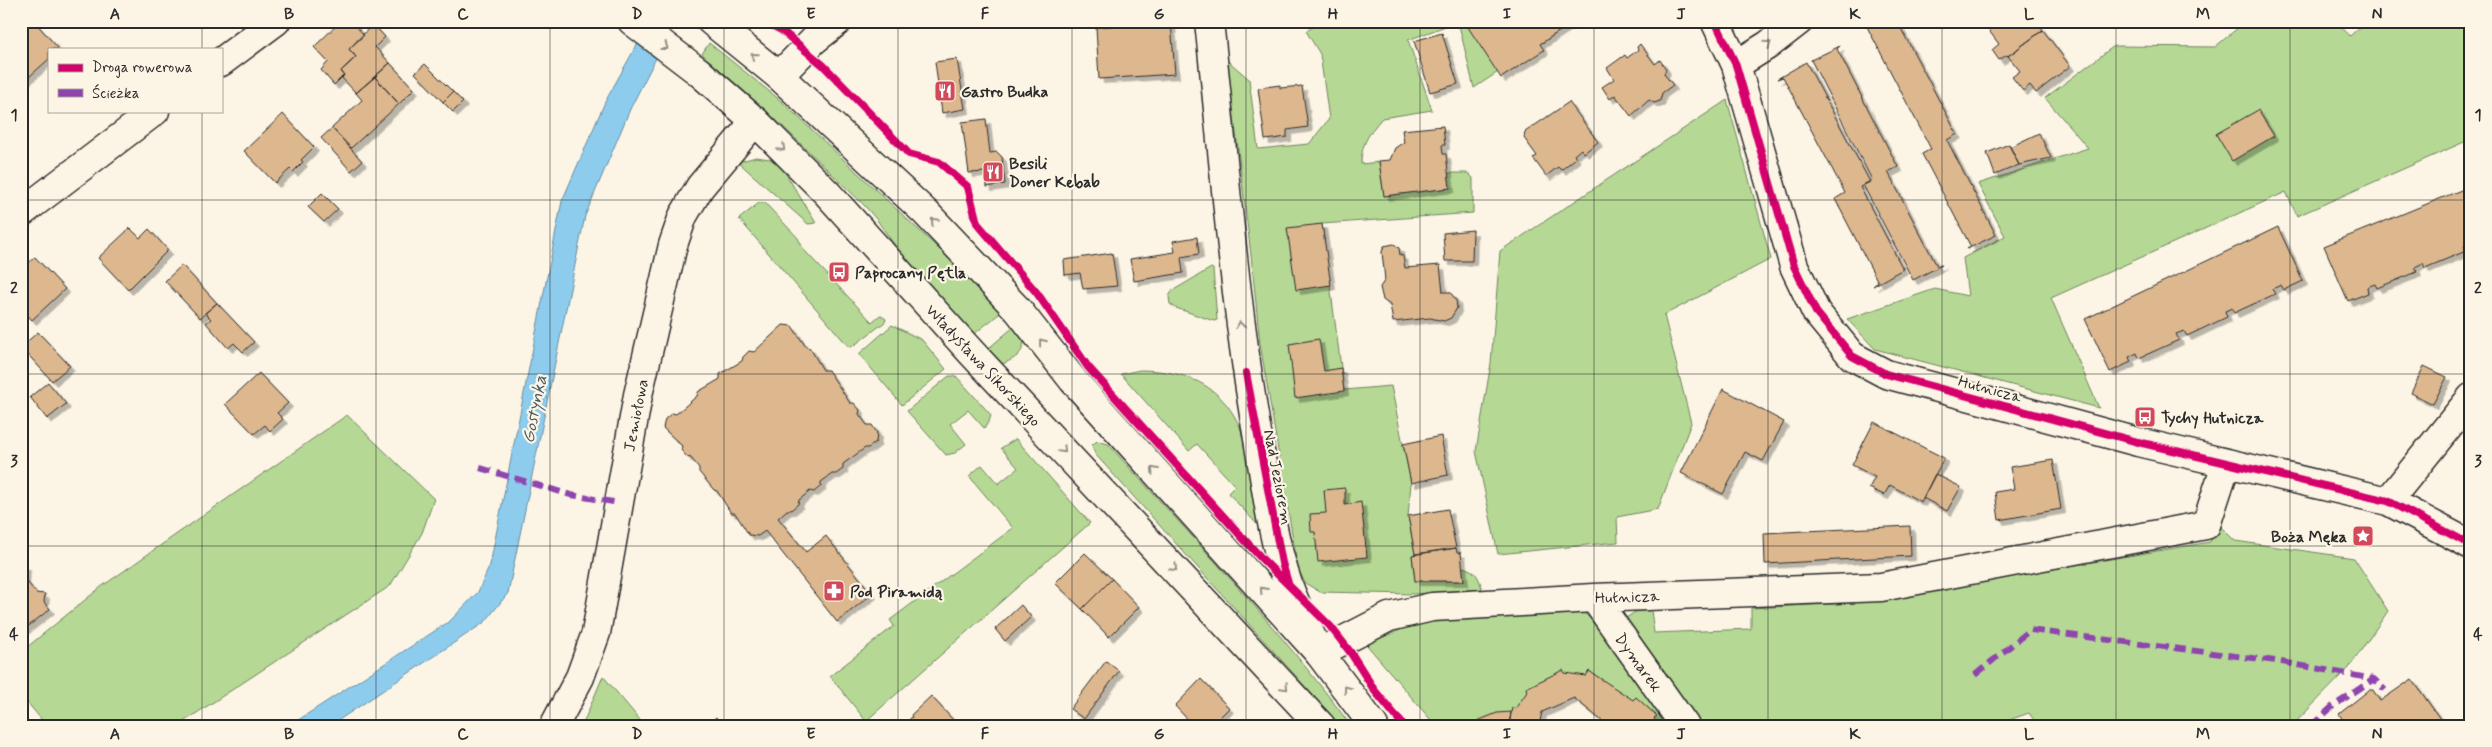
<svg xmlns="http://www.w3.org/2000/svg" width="2492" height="747" viewBox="0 0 2492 747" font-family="Mynerve,sans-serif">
<defs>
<filter id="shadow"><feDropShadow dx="4.5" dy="4.5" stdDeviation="0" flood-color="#0004"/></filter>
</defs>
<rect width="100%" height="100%" fill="#fcf5e5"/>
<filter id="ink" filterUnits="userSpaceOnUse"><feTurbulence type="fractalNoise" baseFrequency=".02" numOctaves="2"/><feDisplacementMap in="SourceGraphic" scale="10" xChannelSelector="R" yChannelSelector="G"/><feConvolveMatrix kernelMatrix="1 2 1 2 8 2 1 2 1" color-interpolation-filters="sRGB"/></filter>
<g filter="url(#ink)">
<path fill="#b5d994" stroke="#708260" d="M1324 21H1375L1378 25 1399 21H1451V24L1408 40 1432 110 1382 118C1369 133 1361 144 1361 164L1379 162 1384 196 1450 188 1448 173H1468L1473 178V213L1322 224 1344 390 1391 386 1411 483 1408 516 1415 554 1412 555 1415 581H1464L1462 567C1476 570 1479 577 1482 589L1412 594 1320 592 1305 583 1298 569 1260 343 1251 255 1227 60 1249 79 1258 149 1309 144 1329 119 1320 54 1306 31Z
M1458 21H1575L1474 88Z
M2246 21H2336L2350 36 2366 21H2471V139L2297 216 2286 192 2051 298 2099 408 1875 349 1847 319 1935 289 1968 296 1963 258 2005 236 1978 184 2088 148 2045 98 2114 46 2215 47Z
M709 43 780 100 1004 310 969 338 910 267 877 220 863 204 770 114 702 54Z
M1727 100 1771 259 1664 315 1691 423 1658 509 1617 517 1618 542 1498 554 1476 451 1491 363 1500 251Z
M756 157 770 159 781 166 816 223 808 224 738 162Z
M759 203H765L798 238 804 250 872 322 880 315 886 319 885 322 853 346 849 347 739 219Z
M1211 268 1213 269 1217 320 1214 321 1176 308 1170 304 1169 297 1172 291Z
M892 325 922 340 946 369 902 405 859 354Z
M1016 325C1032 345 1021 359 998 365L983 353Z
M1140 370C1249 371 1248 451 1267 535L1228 493 1235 486 1197 444 1189 451 1121 374Z
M949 376H956L991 415 989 422 984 428 968 410 950 424 966 444 955 453 946 455 907 411Z
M347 415 434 499 422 533 390 586 177 726H47L21 695V652L101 587Z
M1016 439 1090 523 866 721 830 676 894 626 890 620 1013 528 969 476 982 465 998 484 1018 468 1001 448Z
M1097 441 1108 444C1191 536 1278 626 1351 726H1341L1104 464 1095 454 1092 445Z
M2219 525 2235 541 2354 558 2388 611 2349 668 2292 726H2038L2029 713 1992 726H1695L1623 620 1635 612 1651 610 1654 633 1751 629V608L1854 603 2210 542Z
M1579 609 1609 634 1674 726H1625L1578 687 1491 726H1436L1366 644 1420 622Z
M603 676 645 726H582Z"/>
<path fill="#8eccee" stroke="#668ca0" d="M650 21H675L631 107 585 216 508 593 485 622 330 726H289L450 621 478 592 490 565 562 201 605 102Z"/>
<path fill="#ddb78e" stroke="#2b2b2b" filter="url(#shadow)" d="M27 21H34L59 49H49V59L21 84V27Z
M341 21H351L364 35 349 49 356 57 341 71 344 75 334 85 321 70 328 62 314 47Z
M1464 21H1575L1540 44 1544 50 1501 78Z
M1864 21H1897L1957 134 1947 140 1996 235 1967 249 1971 247 1922 154 1931 149Z
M1994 21H2036L2043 30 2008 56 2007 55 1999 60 1992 50 1999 44 1986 27Z
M1171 22 1175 74 1099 79 1096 27Z
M373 24 385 37 375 47 390 63 356 93 342 78 344 75 341 71 356 57 349 49Z
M2043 30 2070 66 2036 93 2030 85 2023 91 2012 77 2020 71 2008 56Z
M1442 33 1458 84 1430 92 1414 41Z
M1640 44 1655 64 1660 60 1666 69 1664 74 1673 85 1662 93 1660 101 1654 103 1649 100 1631 116 1615 95 1610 99 1602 87 1614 79 1607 68 1625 55 1627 58 1638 50 1637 47Z
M1840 46 1837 49 1898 167 1888 172 1937 266 1942 265 1913 280 1863 185 1872 180 1811 60Z
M957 59 965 109 942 113 935 62Z
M1806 62 1870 182 1860 187 1903 269 1873 286 1878 282 1835 199 1845 193 1783 77 1777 79Z
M390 63 414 89 399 104 375 77Z
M425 64 453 92 443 102 415 73Z
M375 77 399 104 351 148 332 128 362 100 356 93Z
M1280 85V88L1302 86 1308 127 1287 130V137L1265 140 1258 88Z
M453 92 463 102 453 112 443 102Z
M1569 102 1598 142 1584 153 1581 149 1574 155 1576 158 1561 170 1558 167 1546 176 1533 158 1537 156 1524 138 1525 132Z
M2258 110 2274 136 2232 161 2216 134Z
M283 114 314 147 301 160 303 162 293 172 290 169 275 183 244 151Z
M986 119 990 153 997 152 1002 157 1005 184 987 187 986 172 969 173 962 122Z
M1443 126 1445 145H1442L1443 154H1446L1450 188 1384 196 1379 161 1390 160 1395 148 1404 142 1402 130Z
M332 128 362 161 351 171 321 138Z
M2039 133 2051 158 2019 165 2010 147Z
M2009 144 2019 165 1995 175 1987 153Z
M2471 186V243L2464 246 2466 251 2425 268 2423 263 2415 267 2417 272 2377 288 2375 284 2367 287 2368 293 2348 301 2324 246Z
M322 193 338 209 324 222 308 207Z
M1322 224 1331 285 1296 290 1287 228Z
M2278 227 2303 281 2284 290 2281 285 2272 289 2275 294 2234 313 2232 308 2225 311 2227 317 2187 336 2184 331 2176 334 2179 340 2139 358 2137 353 2129 357 2131 362 2110 372 2085 319Z
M130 228 140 238 149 229 168 250 128 290 98 258Z
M1473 230 1472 261H1445L1443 233Z
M1197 237 1199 254 1181 257 1183 273 1134 281 1130 259 1175 252 1173 241Z
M1394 244 1399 248 1400 255 1403 256 1405 268 1440 265 1443 292H1450L1456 300 1457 308 1451 318 1444 321 1430 318 1393 322 1390 305 1383 300 1380 287 1385 280 1382 252 1384 246Z
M1112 253 1117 286 1083 289 1080 273 1065 275 1064 260Z
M35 257 65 289 32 320 21 308V270Z
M182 265 217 303 200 318 165 281Z
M217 303 254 342 243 352 234 343 228 348 206 323 211 319 205 313Z
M783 325 792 326 806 347 810 348 823 370H828L850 403H854L860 410 859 414 867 425H872L877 433 876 442 868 448H865L843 464V469L836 474H832L821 482V486L814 492 810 491 799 500 798 504 791 510H787L778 518 806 552 826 536 872 594 837 622 765 531 758 536 749 535 735 513H731L717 491 714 490 699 472V468L691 458 687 457 681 450 682 446 663 428 665 419 672 413 676 414 697 396 698 392 720 379V374L742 361 743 357 749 351 754 352Z
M38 332 70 366 52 381 21 347Z
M1319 339 1324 371 1341 368 1344 391 1295 398 1289 344Z
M2424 366 2447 377 2433 404 2411 393Z
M259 373 288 403 277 413 283 419 270 431 265 425 254 434 225 404Z
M48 382 66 404 47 419 30 397Z
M1723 389 1784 422 1763 461 1745 452 1723 494 1681 473Z
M1874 422 1944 458 1921 502 1890 485 1884 495 1869 488 1875 477 1852 465Z
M1441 436 1448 475 1411 483 1403 444Z
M2053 460 2061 509 1999 520 1995 492 2014 489 2010 467Z
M1935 474 1961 487 1947 511 1923 498Z
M1345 488V505L1361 502 1367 557 1318 562 1315 532H1311L1310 514 1326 513 1324 490Z
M1448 509 1456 548 1415 554 1408 516Z
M1910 526 1911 556 1765 564 1764 533Z
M1456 548 1457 552 1461 553 1464 581H1415L1412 555Z
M1085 553 1112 579 1082 609 1055 583Z
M21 565 26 566 25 579 36 593 45 594 44 602 50 609 21 632Z
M1112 579 1139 607 1109 637 1082 609Z
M1021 605 1031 617 1005 641 995 629Z
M1106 661 1119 671 1084 719 1070 709Z
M1563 670 1565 673 1586 676 1589 671 1633 700 1636 697 1657 716 1654 718 1657 726H1608L1574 698 1542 712 1539 726H1509L1512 707 1515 709 1527 692 1526 688Z
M1201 679 1229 708 1211 726H1194L1175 706Z
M2412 679 2445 726H2347L2339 714 2369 690H2373L2380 701Z
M931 696 957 724 902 726 912 717 911 715Z
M1511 712 1509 726H1465L1497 713Z
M716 717 723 726H706Z"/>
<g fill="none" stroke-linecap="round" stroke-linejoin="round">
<g stroke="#2b2b2b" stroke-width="31">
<path id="minor" d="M1209 21C1224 161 1234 301 1258 439 1266 487 1272 538 1288 584 1296 607 1309 630 1319 653L1389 617 1432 607 1594 598 1881 587 2206 525 2226 464
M1715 21 1736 65 1794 266 1816 312 1852 356 1886 374 2138 442 2388 501 2471 545
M221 62 276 21
M1736 65 1768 45 1799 21
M779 76 814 40 838 21
M21 213 155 111
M2388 501 2471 398
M1594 598 1685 726
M554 726 580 677 596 633 638 395 673 245 683 216 700 187 755 121"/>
</g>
<g stroke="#2b2b2b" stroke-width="31">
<path id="tertiary" d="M632 21 699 72 755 121 827 193 971 352 1321 726
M711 21 779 76 926 213 1018 310 1073 380 1319 653 1374 726"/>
</g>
<use href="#minor" stroke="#fcf5e5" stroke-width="28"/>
<use href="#tertiary" stroke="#fcf5e5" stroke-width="28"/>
<path stroke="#8e44ad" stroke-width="6" stroke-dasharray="12 6" stroke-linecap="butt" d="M480 468 571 495 619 503
M1975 675 2030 630 2276 661 2374 679
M2311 726 2332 707 2374 679 2385 690"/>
<g stroke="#fcf5e5" stroke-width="11">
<path id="cycleway" d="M764 21 781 30 823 65 909 154 939 162 968 187 977 223 1037 293 1088 367 1262 559 1330 626 1351 653 1375 691 1404 726
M1715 21 1736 65 1794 266 1816 312 1852 356 1886 374 2138 442 2388 501 2471 545
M1246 373 1282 563 1288 583"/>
</g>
<use href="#cycleway" stroke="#d6006c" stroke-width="8"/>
</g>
<defs><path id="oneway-chevron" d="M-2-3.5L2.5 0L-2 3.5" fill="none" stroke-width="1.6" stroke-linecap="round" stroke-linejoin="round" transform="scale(1.25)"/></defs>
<g stroke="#949088">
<use href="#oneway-chevron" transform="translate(1768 44) rotate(-35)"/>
<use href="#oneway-chevron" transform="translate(665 47) rotate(37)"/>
<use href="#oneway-chevron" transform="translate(754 56) rotate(-140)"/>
<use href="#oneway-chevron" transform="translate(782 148) rotate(45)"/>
<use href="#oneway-chevron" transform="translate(934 221) rotate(-133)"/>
<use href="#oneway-chevron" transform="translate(1240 325) rotate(-97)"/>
<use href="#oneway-chevron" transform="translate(1042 342) rotate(-128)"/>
<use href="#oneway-chevron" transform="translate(1063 450) rotate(47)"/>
<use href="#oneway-chevron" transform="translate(1154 470) rotate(-132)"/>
<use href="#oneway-chevron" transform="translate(1174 568) rotate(47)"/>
<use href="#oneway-chevron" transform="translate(1263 590) rotate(-132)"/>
<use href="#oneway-chevron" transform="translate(1285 687) rotate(47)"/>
<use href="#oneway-chevron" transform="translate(1347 689) rotate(-127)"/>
</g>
</g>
<path fill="none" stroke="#2b2b2b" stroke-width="1" stroke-opacity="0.55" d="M202 21V49M376 21V726M550 21V726M724 21V726M898 21V726M1072 21V726M1246 21V726M1420 21V726M1594 21V726M1768 21V726M1942 21V726M2116 21V726M2290 21V726M202 111V726M21 200H2471M21 374H2471M21 546H2471"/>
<defs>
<g id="restaurant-square" transform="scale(1.125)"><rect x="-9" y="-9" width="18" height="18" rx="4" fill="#d1495b" stroke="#fcf5e5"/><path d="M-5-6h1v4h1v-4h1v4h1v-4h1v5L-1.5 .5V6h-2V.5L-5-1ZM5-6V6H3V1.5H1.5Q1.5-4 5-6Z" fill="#fff"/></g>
<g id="bus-square" transform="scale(1.125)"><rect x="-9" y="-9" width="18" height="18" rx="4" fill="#d1495b" stroke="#fcf5e5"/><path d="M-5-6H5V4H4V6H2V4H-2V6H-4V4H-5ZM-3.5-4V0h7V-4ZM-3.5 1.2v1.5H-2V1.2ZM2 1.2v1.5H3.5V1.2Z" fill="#fff"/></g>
<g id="sight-square" transform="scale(1.125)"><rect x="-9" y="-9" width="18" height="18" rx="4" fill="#d1495b" stroke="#fcf5e5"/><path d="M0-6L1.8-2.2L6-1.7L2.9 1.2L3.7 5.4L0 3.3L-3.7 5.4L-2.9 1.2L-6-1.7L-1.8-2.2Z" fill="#fff"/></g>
<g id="pharmacy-square" transform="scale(1.125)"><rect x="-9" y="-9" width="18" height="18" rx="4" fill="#d1495b" stroke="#fcf5e5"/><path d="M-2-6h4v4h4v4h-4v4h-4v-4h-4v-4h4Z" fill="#fff"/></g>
</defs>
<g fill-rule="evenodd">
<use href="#restaurant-square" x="945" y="91"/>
<use href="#restaurant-square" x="993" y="172"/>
<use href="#bus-square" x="839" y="272"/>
<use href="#bus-square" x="2145" y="417"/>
<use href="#sight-square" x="2363" y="536"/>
<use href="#pharmacy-square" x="834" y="591"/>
</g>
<g text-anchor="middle" stroke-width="4.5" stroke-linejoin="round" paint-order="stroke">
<g font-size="16" font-weight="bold" fill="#2b2b2b" stroke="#fcf5e5" text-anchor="start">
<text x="961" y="97">Gastro Budka</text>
<text x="1009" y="169">Besili<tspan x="1009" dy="18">Doner Kebab</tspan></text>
<text x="855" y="278">Paprocany Pętla</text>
<text x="2161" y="423">Tychy Hutnicza</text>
<text x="2347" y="542" text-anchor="end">Boża Męka</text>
<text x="850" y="597">Pod Piramidą</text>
</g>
<g font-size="16" fill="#2b2b2b" stroke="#fcf5e5">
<text transform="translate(984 365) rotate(47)" y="6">Władysława Sikorskiego</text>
<text transform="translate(1990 388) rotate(15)" y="6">Hutnicza</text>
<text transform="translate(635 415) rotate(-79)" y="6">Jemiołowa</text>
<text transform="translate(1279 477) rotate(79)" y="6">Nad Jeziorem</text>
<text transform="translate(1627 596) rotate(-2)" y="6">Hutnicza</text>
<text transform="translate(1639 662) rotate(54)" y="6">Dymarek</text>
</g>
<g font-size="18" font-style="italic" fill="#495b66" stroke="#fcf5e5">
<text transform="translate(534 409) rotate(-79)" y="6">Gostynka</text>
</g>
</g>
<rect width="2492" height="747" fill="none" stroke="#fcf5e5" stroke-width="55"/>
<rect x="48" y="48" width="175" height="65" fill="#fcf5e5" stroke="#a8a49b"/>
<rect x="58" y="64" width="25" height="8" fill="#d6006c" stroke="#a8a49b"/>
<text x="92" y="72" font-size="15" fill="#2b2b2b">Droga rowerowa</text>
<rect x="58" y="89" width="25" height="8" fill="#8e44ad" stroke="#a8a49b"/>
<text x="92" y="98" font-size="15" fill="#2b2b2b">Ścieżka</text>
<rect x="28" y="28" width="2436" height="692" fill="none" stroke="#2b2b2b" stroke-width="2"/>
<g font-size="16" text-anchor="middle" font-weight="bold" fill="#2b2b2b">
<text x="115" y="19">A</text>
<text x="289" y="19">B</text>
<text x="463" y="19">C</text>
<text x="637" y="19">D</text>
<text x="811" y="19">E</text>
<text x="985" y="19">F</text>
<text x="1159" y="19">G</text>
<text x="1333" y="19">H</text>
<text x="1507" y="19">I</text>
<text x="1681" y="19">J</text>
<text x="1855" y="19">K</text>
<text x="2029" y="19">L</text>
<text x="2203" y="19">M</text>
<text x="2377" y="19">N</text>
<text x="14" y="120">1</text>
<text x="2478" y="120">1</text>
<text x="14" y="293">2</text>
<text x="2478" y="293">2</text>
<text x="14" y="466">3</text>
<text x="2478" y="466">3</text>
<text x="14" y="639">4</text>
<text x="2478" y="639">4</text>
<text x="115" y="739">A</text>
<text x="289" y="739">B</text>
<text x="463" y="739">C</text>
<text x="637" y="739">D</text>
<text x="811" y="739">E</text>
<text x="985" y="739">F</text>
<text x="1159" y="739">G</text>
<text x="1333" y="739">H</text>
<text x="1507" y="739">I</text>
<text x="1681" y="739">J</text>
<text x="1855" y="739">K</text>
<text x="2029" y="739">L</text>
<text x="2203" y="739">M</text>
<text x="2377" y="739">N</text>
</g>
</svg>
